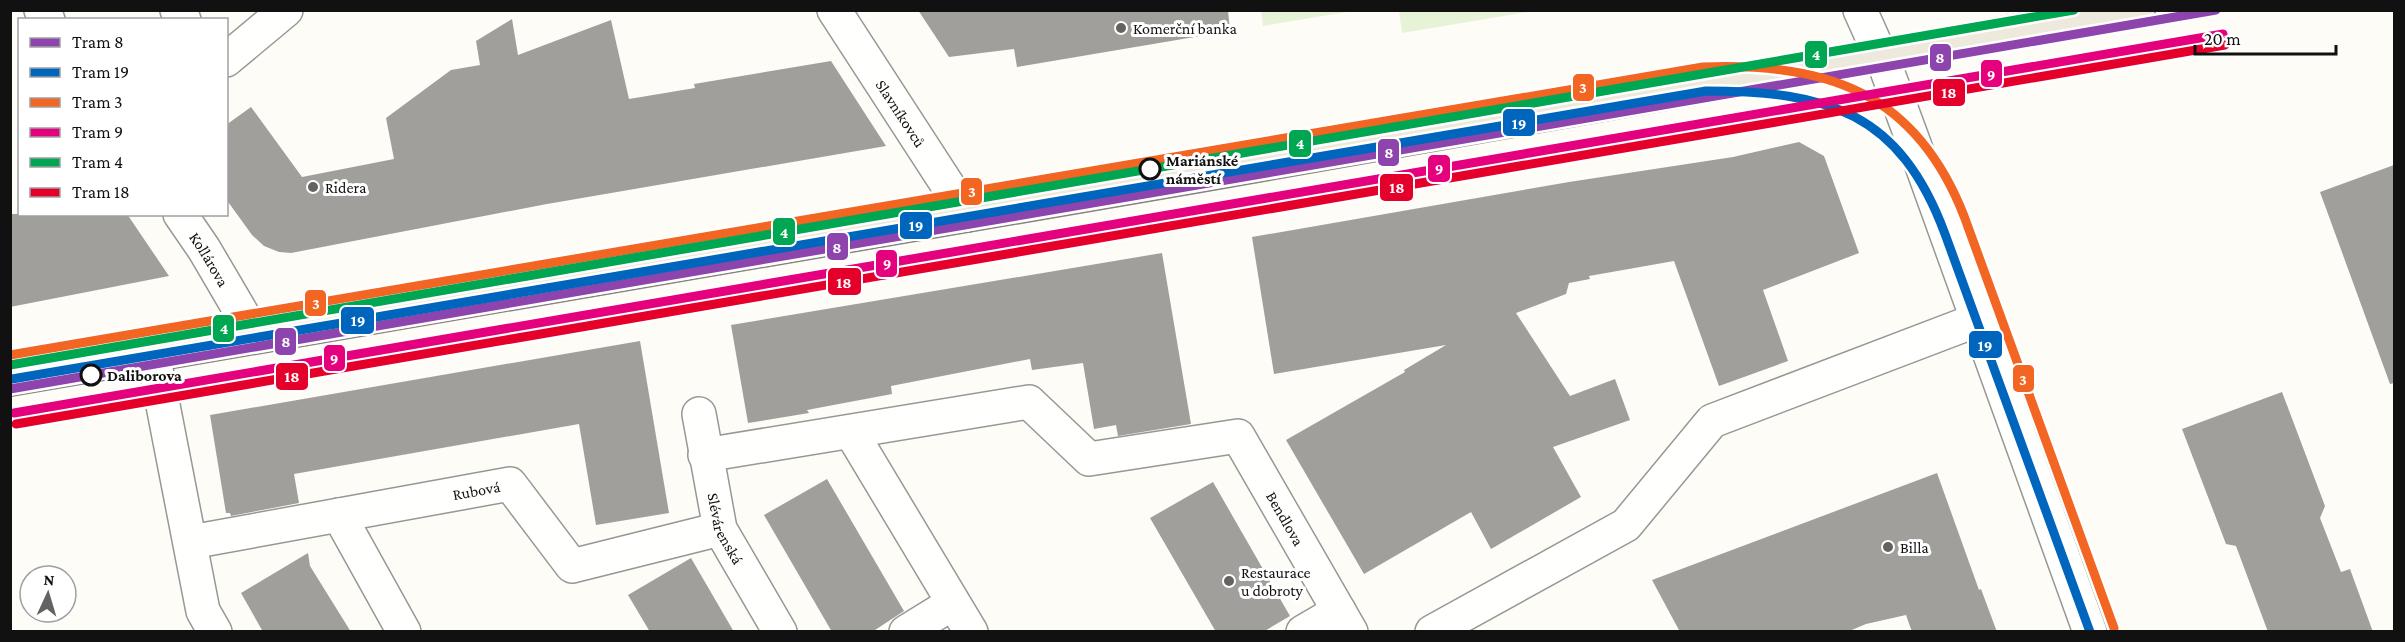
<svg xmlns="http://www.w3.org/2000/svg" width="2405" height="642" viewBox="0 0 2405 642" font-family="'Crimson Pro',serif">
<rect width="100%" height="100%" fill="#fdfcf7"/>
<path fill="#e7f3d7" d="M1261 10H1353V11L1263 26Z
M1399 10H1534V11L1402 33Z"/>
<path fill="#a19f9c" d="M918 10H1228L1230 31 1017 67 1014 49 949 57Z
M512 19 518 55 611 20 629 99 695 88 694 84 831 61 886 146 547 204 291 253 279 252 264 246 252 235 226 199V125L251 107 302 177 394 159 386 118 451 70 480 65 476 41Z
M1799 142 1824 156 1859 253 1763 290 1788 361 1719 386 1674 261 1589 276 1590 279 1569 283 1566 294 1516 313 1570 396 1615 379 1630 420 1553 447 1581 497 1491 549 1471 512 1364 574 1286 440 1405 372 1404 370 1446 345 1274 374 1252 237 1569 182 1733 157Z
M2394 165V383L2390 384 2320 192Z
M10 214H127L169 276 10 307Z
M1162 253 1191 424 1118 436 1116 425 1094 429 1083 363 1032 370 1030 359 891 386 892 394 807 410 809 413 748 423 731 325Z
M640 341 669 513 596 525 579 424 294 474 299 503 231 516 230 513H226L210 415Z
M2282 392 2325 506 2320 518 2341 572 2350 569 2373 632H2268L2236 546 2226 544 2182 429Z
M1937 473 1979 590 1981 589 1997 632H1912L1906 615 1866 624 1847 632H1680L1652 580Z
M827 479 904 611 872 632H832L764 515Z
M1213 482 1290 616 1263 632H1216L1150 518Z
M308 553 310 566 351 632H263L241 593Z
M691 558 734 632H650L628 595Z"/>
<g fill="none" stroke-linecap="round" stroke-linejoin="round">
<g stroke="#979795" stroke-width="36">
<g id="minor">
<path d="M41 10 48 20"/>
<path d="M177 10 184 20"/>
<path id="s1" d="M834 10 967 215"/>
<path d="M1860 10 1886 68 1913 141 2090 632"/>
<path d="M226 60 286 10"/>
<path id="s2" d="M180 214 204 249 255 336"/>
<path d="M153 354 203 611 215 632"/>
<path id="s3" d="M699 414 720 529 780 632"/>
<path d="M851 432 971 632"/>
<path id="s4" d="M705 455 1029 402 1089 459 1238 436 1351 632"/>
<path d="M339 515 404 632"/>
<path id="s5" d="M191 542 510 484 572 566 720 529"/>
<path d="M906 632 953 603"/>
<path d="M1303 632 1339 611"/>
<path d="M1432 632 1626 525 1712 421 1977 320"/>
</g>
</g>
<g stroke="#858482" stroke-width="36">
<path id="major" d="M10 379 1195 176 2138 10"/>
</g>
<use href="#minor" stroke="#fffffe" stroke-width="33"/>
<use href="#major" stroke="#ede9dc" stroke-width="33"/>
<g stroke="#fff" stroke-width="14">
<path id="tram-1" d="M10 389 2216 10"/>
</g>
<g stroke="#fff" stroke-width="14">
<path id="tram-2" d="M12 379 1706 91C1828 91 1900 112 1945 234L2090 632"/>
</g>
<g stroke="#fff" stroke-width="14">
<path id="tram-3" d="M10 355 1703 67C1828 62 1916 93 1964 216L2114 628"/>
</g>
<g stroke="#fff" stroke-width="14">
<path id="tram-4" d="M14 413 2223 34"/>
</g>
<g stroke="#fff" stroke-width="14">
<path id="tram-5" d="M10 365 2074 10"/>
</g>
<g stroke="#fff" stroke-width="14">
<path id="tram-6" d="M16 424 2225 45"/>
</g>
<use href="#tram-1" stroke="#8e44ad" stroke-width="9"/>
<use href="#tram-2" stroke="#0065bd" stroke-width="9"/>
<use href="#tram-3" stroke="#f26522" stroke-width="9"/>
<use href="#tram-4" stroke="#e5007d" stroke-width="9"/>
<use href="#tram-5" stroke="#00a651" stroke-width="9"/>
<use href="#tram-6" stroke="#e4002b" stroke-width="9"/>
</g>
<g fill="#646362" stroke="#fff" stroke-width="2">
<circle cx="1121" cy="28" r="6"/>
<circle cx="313" cy="187" r="6"/>
<circle cx="1888" cy="547" r="6"/>
<circle cx="1229" cy="581" r="6"/>
</g>
<g fill="#fff" stroke="#111" stroke-width="3">
<circle cx="1150" cy="169" r="10"/>
<circle cx="91" cy="375" r="10"/>
</g>
<g text-anchor="middle" stroke-width="6" stroke-linejoin="round" paint-order="stroke">
<g font-size="16" fill="#111" stroke="#fff" text-anchor="start">
<text x="1133" y="34">Komerční banka</text>
<text x="325" y="193">Ridera</text>
<text x="1900" y="553">Billa</text>
<text x="1241" y="578">Restaurace<tspan x="1241" dy="18">u dobroty</tspan></text>
</g>
<g font-size="16" fill="#111" stroke="#fff">
<text dy="6" stroke="none"><textPath href="#s1" startOffset="123">Slavníkovců</textPath></text>
<text dy="6" stroke="none"><textPath href="#s2" startOffset="54">Kollárova</textPath></text>
<text dy="6" stroke="none"><textPath href="#s5" startOffset="290">Rubová</textPath></text>
<text dy="6" stroke="none"><textPath href="#s4" startOffset="657">Bendlova</textPath></text>
<text dy="6" stroke="none"><textPath href="#s3" startOffset="118">Slévárenská</textPath></text>
</g>
<g font-size="16" font-weight="bold" fill="#111" stroke="#fff" text-anchor="start">
<text x="1166" y="166">Mariánské<tspan x="1166" dy="18">náměstí</tspan></text>
<text x="107" y="381">Daliborova</text>
</g>
</g>
<g stroke="#fff" stroke-width="2">
<rect x="1804" y="40" width="24" height="29" rx="6" fill="#00a651"/>
<rect x="1929" y="43" width="23" height="29" rx="6" fill="#8e44ad"/>
<rect x="1980" y="59" width="23" height="29" rx="6" fill="#e5007d"/>
<rect x="1572" y="73" width="23" height="29" rx="6" fill="#f26522"/>
<rect x="1932" y="78" width="34" height="29" rx="6" fill="#e4002b"/>
<rect x="1502" y="108" width="34" height="29" rx="6" fill="#0065bd"/>
<rect x="1288" y="129" width="24" height="29" rx="6" fill="#00a651"/>
<rect x="1377" y="138" width="23" height="29" rx="6" fill="#8e44ad"/>
<rect x="1427" y="154" width="24" height="29" rx="6" fill="#e5007d"/>
<rect x="1379" y="173" width="35" height="29" rx="6" fill="#e4002b"/>
<rect x="960" y="177" width="23" height="29" rx="6" fill="#f26522"/>
<rect x="899" y="211" width="34" height="29" rx="6" fill="#0065bd"/>
<rect x="772" y="217" width="24" height="29" rx="6" fill="#00a651"/>
<rect x="826" y="232" width="23" height="29" rx="6" fill="#8e44ad"/>
<rect x="875" y="249" width="23" height="29" rx="6" fill="#e5007d"/>
<rect x="827" y="267" width="35" height="29" rx="6" fill="#e4002b"/>
<rect x="304" y="289" width="23" height="28" rx="6" fill="#f26522"/>
<rect x="340" y="306" width="35" height="29" rx="6" fill="#0065bd"/>
<rect x="212" y="314" width="23" height="29" rx="6" fill="#00a651"/>
<rect x="274" y="327" width="23" height="29" rx="6" fill="#8e44ad"/>
<rect x="1968" y="330" width="35" height="29" rx="6" fill="#0065bd"/>
<rect x="323" y="344" width="23" height="28" rx="6" fill="#e5007d"/>
<rect x="275" y="362" width="34" height="29" rx="6" fill="#e4002b"/>
<rect x="2012" y="364" width="23" height="29" rx="6" fill="#f26522"/>
</g>
<g font-size="16" text-anchor="middle" font-weight="bold" fill="#fff">
<text x="1816" y="60">4</text>
<text x="1940" y="63">8</text>
<text x="1991" y="80">9</text>
<text x="1583" y="93">3</text>
<text x="1949" y="98">18</text>
<text x="1519" y="129">19</text>
<text x="1300" y="149">4</text>
<text x="1389" y="158">8</text>
<text x="1439" y="174">9</text>
<text x="1397" y="193">18</text>
<text x="972" y="197">3</text>
<text x="916" y="231">19</text>
<text x="784" y="238">4</text>
<text x="837" y="253">8</text>
<text x="887" y="269">9</text>
<text x="844" y="288">18</text>
<text x="316" y="309">3</text>
<text x="358" y="326">19</text>
<text x="224" y="334">4</text>
<text x="286" y="347">8</text>
<text x="1985" y="351">19</text>
<text x="334" y="364">9</text>
<text x="292" y="382">18</text>
<text x="2023" y="385">3</text>
</g>
<rect width="2405" height="642" fill="none" stroke="#111111" stroke-width="24"/>
<rect x="18" y="18" width="210" height="198" fill="#ffffff" stroke="#a0a0a0" stroke-width="1.5"/>
<rect x="30" y="38" width="30" height="9" fill="#8e44ad" stroke="#a0a0a0" stroke-width="1.5"/>
<text x="72" y="48" font-size="18" fill="#111111">Tram 8</text>
<rect x="30" y="68" width="30" height="9" fill="#0065bd" stroke="#a0a0a0" stroke-width="1.5"/>
<text x="72" y="78" font-size="18" fill="#111111">Tram 19</text>
<rect x="30" y="98" width="30" height="9" fill="#f26522" stroke="#a0a0a0" stroke-width="1.5"/>
<text x="72" y="108" font-size="18" fill="#111111">Tram 3</text>
<rect x="30" y="128" width="30" height="9" fill="#e5007d" stroke="#a0a0a0" stroke-width="1.5"/>
<text x="72" y="138" font-size="18" fill="#111111">Tram 9</text>
<rect x="30" y="158" width="30" height="9" fill="#00a651" stroke="#a0a0a0" stroke-width="1.5"/>
<text x="72" y="168" font-size="18" fill="#111111">Tram 4</text>
<rect x="30" y="188" width="30" height="9" fill="#e4002b" stroke="#a0a0a0" stroke-width="1.5"/>
<text x="72" y="198" font-size="18" fill="#111111">Tram 18</text>
<g transform="translate(48 594) rotate(4)"><circle r="28" fill="#ffffff" stroke="#a0a0a0" stroke-width="1.5"/>
<path d="M0-4.5L10 22L0 15L-10 22Z" fill="#646362"/>
<text y="-9" font-size="16" font-weight="bold" text-anchor="middle" fill="#111111">N</text>
</g>
<path d="M2195 45v9h141v-9" fill="none" stroke="#111111" stroke-width="3"/>
<text x="2204" y="45" font-size="18" fill="#111111" stroke="#ffffff" stroke-width="4.5" paint-order="stroke">20 m</text>
</svg>
